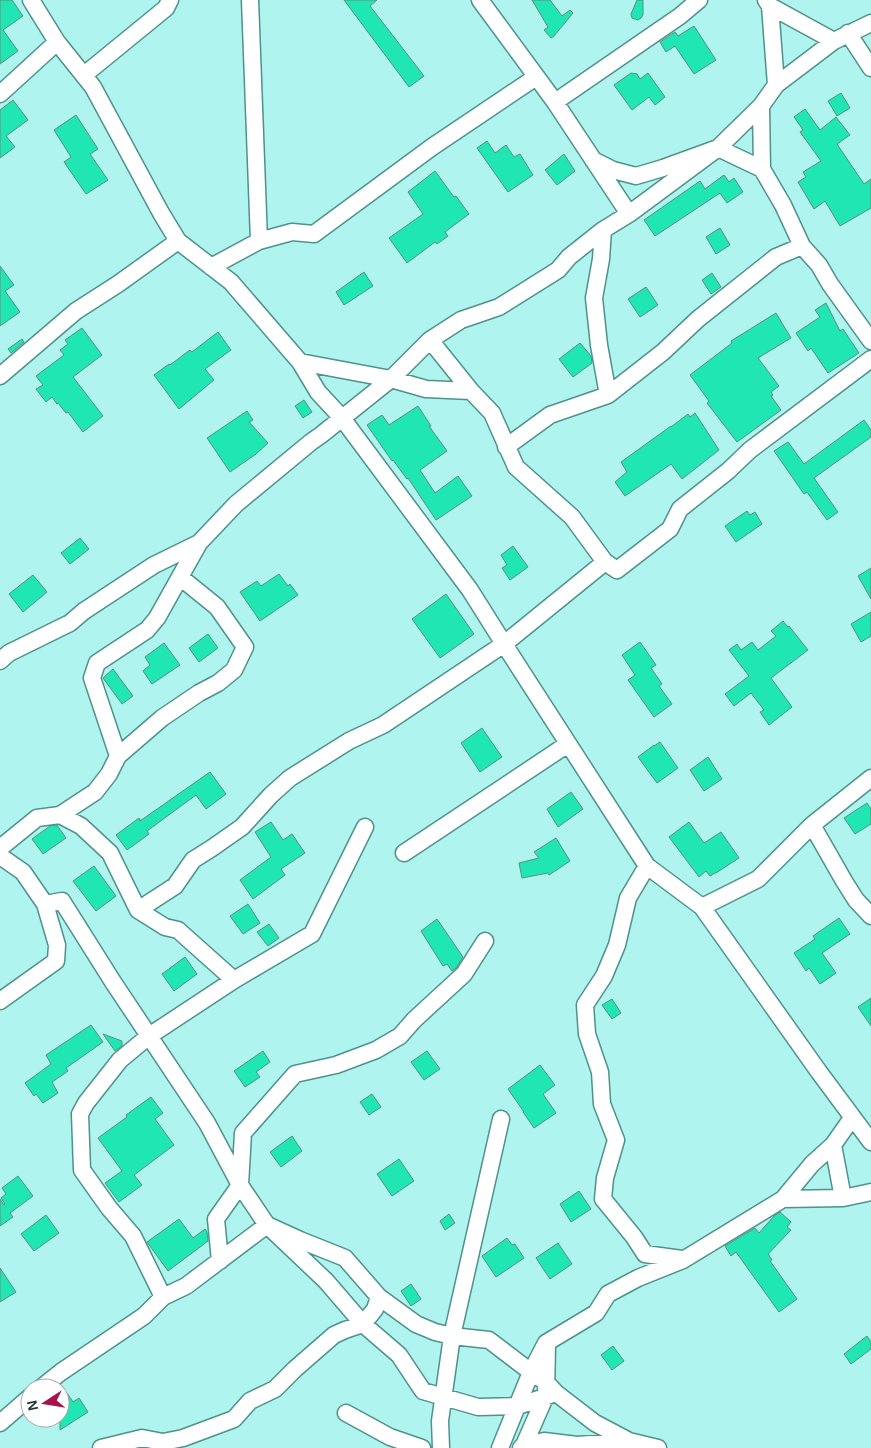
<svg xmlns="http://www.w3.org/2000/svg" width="871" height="1448" viewBox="0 0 871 1448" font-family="Helvetica,sans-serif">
<rect width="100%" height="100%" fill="#aff4ee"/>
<path fill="#1fe6b3" stroke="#57917c" d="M0 0H12L23 16 3 30 18 51 0 64Z
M344 0H377L370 6 424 76 409 87Z
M532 0H550L562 16 570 10 573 13 554 36 551 38 544 30 548 27Z
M637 0H643V15L641 18 638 20 632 18 631 14Z
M694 26 716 60 694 74 675 46 666 52 660 42 675 32 678 36Z
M631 73 637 74 640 79 648 73 665 97 655 105 649 97 632 110 614 85Z
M841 93 850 108 837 116 828 101Z
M13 100 28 120 6 136 15 147 0 158V110Z
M805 109 820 130 836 117 850 135 837 144 864 184 871 179V208L840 226 825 201 814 209 798 182 806 177 803 172 821 161 800 132 803 130 794 117Z
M76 115 98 149 90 154 108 180 86 194 64 162 71 157 54 130Z
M487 141 495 153 506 145 514 157 520 154 533 175 508 192 477 148Z
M564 154 575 171 557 185 545 170Z
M435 171 454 197 456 196 469 214 445 232 448 236 437 244 435 242 407 263 389 238 423 214 408 192Z
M724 175 729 182 734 178 743 192 727 203 720 193 655 236 644 220 700 181 705 189Z
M720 228 730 245 716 254 706 237Z
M0 266 14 285 5 291 20 312 0 326Z
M364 272 373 286 344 305 336 292Z
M712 273 721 287 711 294 702 280Z
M646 287 658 305 640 317 628 299Z
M826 303 840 331 843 329 859 353 828 373 811 348 808 351 796 333 820 317 815 310Z
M776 313 791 338 758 358 779 386 771 392 773 395 771 396 781 410 737 442 707 403 709 401 690 375 732 343 731 341Z
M82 328 102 355 73 377 103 416 83 432 68 412 66 413 58 403 57 404 52 397 46 402 36 389 43 385 36 376 64 355 60 350 68 344 65 340Z
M218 332 231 350 205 369 214 380 179 409 154 375 169 364 170 365 190 350 192 352Z
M22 339 24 342 11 353 8 349Z
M580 343 591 356 592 363 573 377 559 359Z
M304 400 312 412 303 418 295 406Z
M418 406 431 426H429L447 451 420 470 435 493 458 476 472 496 436 520 408 478 407 479 393 460 392 461 367 425 382 415 389 425Z
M247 411 253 420 249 422 268 443 256 454 230 472 207 438Z
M695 413 719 450 682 479 671 464 625 496 615 482 627 472 621 462 671 426V427L688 414 690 417Z
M864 420 871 430V437L814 478 838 512 827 520 807 492 804 494 774 451 788 442 804 464Z
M747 511 750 515 755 512 762 524 736 542 725 526Z
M80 538 89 549 70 564 61 553Z
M513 546 528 567 510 580 502 568 507 565 501 555Z
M871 568V599L858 576Z
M279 574 288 586 290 584 298 595 260 621 240 592 257 581 261 586Z
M33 575 47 592 23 612 9 594Z
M446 594 474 634 440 658 412 619Z
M871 612V636L861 642 851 624Z
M783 621 788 627 789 626 808 650 771 678 792 707 769 725 760 712 764 710 751 693 734 706 725 694 749 676 729 650 737 644 741 650 752 642 758 650 776 636 771 631Z
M208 634 218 648 199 662 189 648Z
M640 642 656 665 651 668 662 684 659 686 672 704 654 717 628 680 635 675 622 655Z
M164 643 180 665 152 684 143 671 150 665 145 657Z
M113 669 133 696 122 704 103 678Z
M482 728 502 757 480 772 461 743Z
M660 742 678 768 657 783 638 757 654 745V746Z
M708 757 722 779 704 791 690 770Z
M210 772 226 794 206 809 196 795 147 831 149 834 127 850 116 835 139 818 140 821Z
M571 792 583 809 558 827 547 809Z
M867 803 871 809V824L855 834 844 818Z
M271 822 283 840 292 834 305 853 281 869 285 875 253 899 240 880 271 857 255 832Z
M689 822 704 843 721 832 739 858 716 873H715L710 876 706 871 699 877 669 837Z
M57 825 66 838 43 854 32 839 50 826Z
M556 838 570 861 549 875 548 873 522 878 519 863 539 858 534 852Z
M94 866 116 896 96 911 73 881Z
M248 904 260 923 243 934 230 916Z
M839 918 850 934 822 953 836 973 820 984 809 968 806 971 794 953 815 939 813 936Z
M437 919 463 957 456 968 452 971 447 964 443 966 421 931Z
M269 924 279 938 268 946 257 932Z
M185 957 197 974 174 991 162 974Z
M871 998V1026L858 1007Z
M612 999 621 1013 612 1019 602 1005Z
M91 1025 103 1042 66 1068 68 1071 52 1082 58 1093 43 1103 36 1094 34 1096 25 1083 51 1064 46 1055Z
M103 1034 122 1041V1046L115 1051Z
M263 1051 270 1062 256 1072 260 1077 245 1087 234 1071Z
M427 1051 440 1069 424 1080 411 1062Z
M540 1065 555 1085 543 1094 556 1113 534 1128 523 1112H524L508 1089Z
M372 1094 381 1107 369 1115 360 1102Z
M151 1097 163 1113 155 1119 174 1145 134 1175 142 1185 119 1202 105 1183 122 1171 98 1138 127 1117 126 1115Z
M292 1136 302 1151 281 1167 270 1152Z
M399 1159 414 1181 392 1196 377 1174Z
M18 1176 33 1196 10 1213 13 1217 0 1226V1199L4 1205 5 1204 1 1198 6 1194 2 1188Z
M579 1191 591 1209 571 1222 560 1204Z
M780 1212 791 1222 787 1227 791 1230 768 1254 772 1260 770 1261 797 1299 779 1312 736 1252 731 1256 725 1246 755 1228 759 1233 774 1216Z
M449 1214 455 1223 445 1230 440 1221Z
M46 1215 59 1233 34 1251 21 1234Z
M179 1219 193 1238 205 1229 207 1232 208 1241 168 1271 147 1242Z
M507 1238 512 1245 515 1244 524 1258 496 1277 482 1256Z
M558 1243 572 1264 550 1279 536 1258Z
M0 1268 16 1292 0 1302Z
M411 1284 421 1299 411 1306 401 1291Z
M867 1336 871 1342V1349L851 1364 844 1354Z
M613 1346 624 1361 612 1370 601 1355Z
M67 1393 73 1402 79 1398 88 1412 60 1430V1398Z"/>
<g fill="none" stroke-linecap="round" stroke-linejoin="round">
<g stroke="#4e928c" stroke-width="19">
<path id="street" d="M480 0 555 102 629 214
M766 0 770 6 834 41
M770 6 776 85
M848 33 871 68
M84 75 166 8 170 0
M0 94 57 42
M555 102 680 16 699 0
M761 106 762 169
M593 160 613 170 636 176 663 168 718 148 762 169 783 205 802 246 819 265 830 284 871 341
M603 230 601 259 594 298 599 345 608 395
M178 241 231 282 300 362 318 392 342 418 470 590 504 644 647 866 702 907 819 1072 871 1142
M259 241 292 232 314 234 432 147 536 77
M211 267 259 241 250 0
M430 340 471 391 492 413 516 467 572 517 605 562 617 570 670 529 680 509 728 471 750 450 871 359
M300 362 391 379 426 389 471 391
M0 376 76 311 118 284 178 241 161 213 93 87 57 42 31 0
M506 447 550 415 608 395 663 352 698 319 776 257 802 246
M0 661 9 653 70 623 84 611 154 565 199 543 236 504 311 442 321 435 391 379 430 340 461 320 499 307 558 270 569 257 603 230 629 214 718 148 761 106 776 85 834 41 871 23
M118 756 162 718 199 693 218 683 234 670 245 647 217 607 180 577
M60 815 81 826 110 853 138 910 165 927 178 930 234 980 312 934 365 827
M812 825 844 881 856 900 871 916
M0 848 37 818 60 815 95 792 109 774 118 756 92 678 97 663 147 630 157 618 199 543
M404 853 568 744
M0 856 23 872 45 904 57 945 56 961 0 1001
M647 866 628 898 617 945 604 976 585 1005 587 1034 600 1072 602 1104 616 1140 605 1178 603 1199 634 1237 645 1254 682 1259
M702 907 758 879 812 825 871 778
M138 910 175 886 193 860 212 848 242 827 271 795 290 778 349 741 383 725 504 644 605 562
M833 1145 843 1198
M783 1199 812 1164 833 1145 852 1118
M220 1261 216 1219 240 1185 243 1133 295 1074 336 1065 376 1050 400 1036 414 1020 464 974 485 941
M163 1297 133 1236 109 1208 82 1170 80 1114 86 1103 120 1060 149 1036 234 980
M41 1388 61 1372 144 1316 163 1297 186 1286 267 1225 240 1185 207 1123 113 982 62 901 45 904
M556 1393 518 1406 478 1407 423 1391 399 1355 363 1324 326 1281 267 1225 300 1240 345 1258 379 1297 416 1324 435 1332 452 1336 489 1340 531 1372 547 1383 556 1393 595 1423 629 1441 658 1448
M346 1413 390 1437 422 1448
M0 1423 30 1397
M524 1445 544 1441 577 1445 629 1441
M101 1448 142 1438 163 1442 183 1438 234 1419 250 1401 275 1389 295 1369 334 1335 345 1330 363 1324 375 1309 379 1297
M441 1448 440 1421 452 1336 501 1119
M500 1448 531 1372 546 1343 596 1313 608 1294 638 1278 683 1260 783 1199 843 1198 871 1192
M521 1448 524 1445 546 1395 547 1345"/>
</g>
<use href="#street" stroke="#fff" stroke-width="16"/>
</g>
<g transform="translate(45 1403) rotate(258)"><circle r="24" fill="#ffffff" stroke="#a3aead"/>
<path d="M0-4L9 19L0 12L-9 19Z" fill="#a81347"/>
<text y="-8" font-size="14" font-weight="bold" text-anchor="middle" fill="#183432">N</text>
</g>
</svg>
